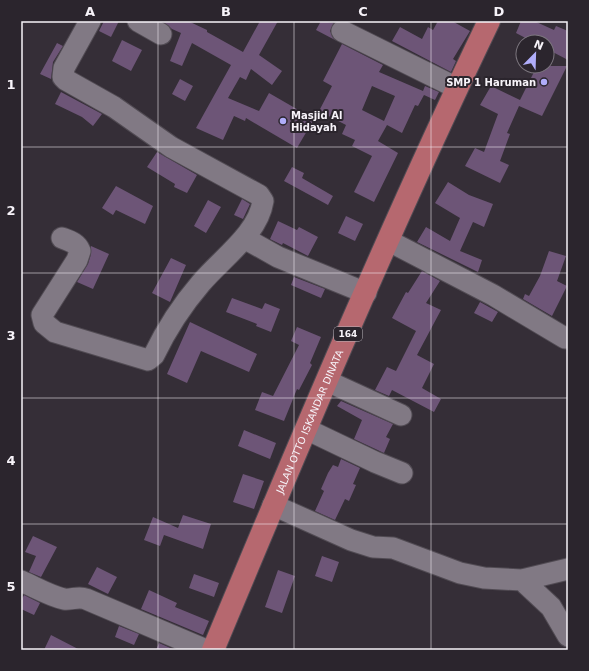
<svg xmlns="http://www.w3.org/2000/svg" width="589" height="671" viewBox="0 0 589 671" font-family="'DejaVu Sans',sans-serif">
<rect width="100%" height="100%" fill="#352e37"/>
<path fill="#6d5577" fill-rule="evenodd" d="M104 21H119L111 37 99 31Z
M162 21H188L207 30V32L243 52 260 21H278L259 55 282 71 272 85 251 69 246 80 240 77 228 98 259 111 269 93 314 119 297 148 246 118 245 121 234 116 223 140 196 128 231 65 192 43 182 66 170 61 181 33 172 29Z
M321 21 334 23 330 31 335 40 316 30Z
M438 21H452L470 31 453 59 456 61 451 72 392 41 400 27 422 39 428 27 433 30Z
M521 21H534L554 30 556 26 568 31V60L547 49V42H533L516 33Z
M122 40 142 50 131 71 112 61Z
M57 43 63 46 53 62 51 79 40 74Z
M342 44 383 65 379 72 423 91 425 86 439 92 435 100 424 95 418 106 415 105 402 133 387 125 378 141 398 153 374 202 354 192 372 156 352 146 355 140 342 134 346 125 319 111 332 86 323 81ZM372 86 395 96 384 121 362 110Z
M537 66H567L542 116 519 106 507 133 510 134 500 161 509 165 500 183 465 166 475 148 484 152 498 114 480 105 491 86 520 100Z
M180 79 193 86 185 101 172 94Z
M61 92 102 114 93 126 82 117 55 104Z
M157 152 197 175 187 193 174 187 175 184 147 167Z
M292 167 304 173 302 178 333 196 328 205 284 181Z
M448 182 469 195 493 204 484 227 473 222 460 251 482 260 478 272 417 242 426 227 450 241 460 218 435 203Z
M116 186 153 206 145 224 116 210 113 215 102 208Z
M242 199 250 204 243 219 234 215Z
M208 200 221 207 206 233 194 226Z
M346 216 363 224 355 241 338 233Z
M278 221 297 230 299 227 318 237 308 256 283 243 282 245 270 239Z
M91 246 109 254 93 289 77 282 88 264 91 254Z
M549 251 566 256 557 281 567 286 552 316 523 299 525 294 529 296 540 276Z
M171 258 186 265 170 302 152 293Z
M422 271 440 281 426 303 441 310 417 355 434 364 422 388 441 399 434 412 392 390 389 396 375 390 387 367 396 371 416 331 392 318 406 292 408 293Z
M294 277 325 289 321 298 291 285Z
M232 298 262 309 265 303 280 309 271 332 256 326 257 324 226 312Z
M480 302 498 312 492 322 474 313Z
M190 322 257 354 249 372 201 351 187 383 167 374Z
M297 327 321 337 310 363 312 365 299 390 297 389 284 421 255 410 262 392 273 396 299 345 291 341Z
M341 401 393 424 386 437 390 439 384 453 354 439 362 420 337 406Z
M244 430 276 443 270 459 238 446Z
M341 459 360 468 353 484 356 485 349 501 345 499 335 520 315 511 324 491 321 489 328 473 333 465 338 467Z
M243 474 264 481 254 509 233 502Z
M183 515 211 524 203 549 164 535 160 546 144 540 153 517 178 528Z
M33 536 57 547 41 577 29 572 36 556 25 552Z
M322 556 339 562 332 582 315 576Z
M97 567 117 577 108 594 88 584Z
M278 570 295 576 282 613 265 607Z
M194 574 219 583 214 597 189 588Z
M149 590 177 603 175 607 209 621 203 635 141 609Z
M24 595 40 603 34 615 21 609V601Z
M119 626 139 634 134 645 115 637Z
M51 635 80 650H44Z
M159 643 175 650H156Z"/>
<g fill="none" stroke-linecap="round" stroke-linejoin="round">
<g stroke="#514b53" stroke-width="23">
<path id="minor" d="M138 21 161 34
M342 31 457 88
M62 238C70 241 77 243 80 251L77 260 42 315 44 323 55 332 148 360 154 355C166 330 183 304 201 283 222 258 258 234 263 201L259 195 171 147 114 107 66 80 63 77 64 68 90 21
M244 238 278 257 366 293
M389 241 493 295 565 338
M327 381 401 415
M306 429 375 462 402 473
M273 505 351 540 373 547 393 548 460 573 484 578 522 580 568 569
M522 580 551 607 568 636
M21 581C35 587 50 596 64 599 72 600 78 596 86 599L206 650"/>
</g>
<g stroke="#514b53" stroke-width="24">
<g id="major">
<path id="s1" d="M213 650C301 439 390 227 489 21"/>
</g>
</g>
<use href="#minor" stroke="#817984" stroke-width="21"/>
<use href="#major" stroke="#b6686f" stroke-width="22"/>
</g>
<path fill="none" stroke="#f7f3f9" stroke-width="1" stroke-opacity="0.55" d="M158 21V650M294 21V650M431 21V650M21 147H568M21 273H568M21 398H568M21 524H568"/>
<g fill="#b0adfa" stroke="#2b252d" stroke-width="1.5">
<circle cx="544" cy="82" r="4"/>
<circle cx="283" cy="121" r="4"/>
</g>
<g text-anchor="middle" stroke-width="4" stroke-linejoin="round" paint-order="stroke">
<rect fill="#2b252d" stroke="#bab5bc" stroke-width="1" x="334" y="327" width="28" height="14" rx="3"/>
<g font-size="9" font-weight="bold" fill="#f7f3f9">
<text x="348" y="337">164</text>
</g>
<g font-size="10" font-weight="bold" fill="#f7f3f9" stroke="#2b252d" text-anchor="end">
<text x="536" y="86">SMP 1 Haruman</text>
<text x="291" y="119" text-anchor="start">Masjid Al<tspan x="291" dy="12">Hidayah</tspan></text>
</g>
<g font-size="10" fill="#f7f3f9" stroke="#2b252d">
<text dy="4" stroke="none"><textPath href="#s1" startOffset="248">JALAN OTTO ISKANDAR DINATA</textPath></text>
</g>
</g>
<rect width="589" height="671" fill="none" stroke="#2b252d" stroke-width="44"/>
<g transform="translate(535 54) rotate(23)"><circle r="19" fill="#2b252d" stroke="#7d777f"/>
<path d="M0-3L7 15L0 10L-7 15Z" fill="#b0adfa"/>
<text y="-6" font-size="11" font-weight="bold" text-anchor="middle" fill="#f7f3f9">N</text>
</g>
<rect x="22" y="22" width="545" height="627" fill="none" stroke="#f7f3f9" stroke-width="1.5"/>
<g font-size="13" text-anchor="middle" font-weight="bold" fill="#f7f3f9">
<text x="90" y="16">A</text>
<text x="226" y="16">B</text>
<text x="363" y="16">C</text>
<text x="499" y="16">D</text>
<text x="11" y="89">1</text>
<text x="11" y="215">2</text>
<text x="11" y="340">3</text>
<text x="11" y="465">4</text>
<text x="11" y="591">5</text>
</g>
</svg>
